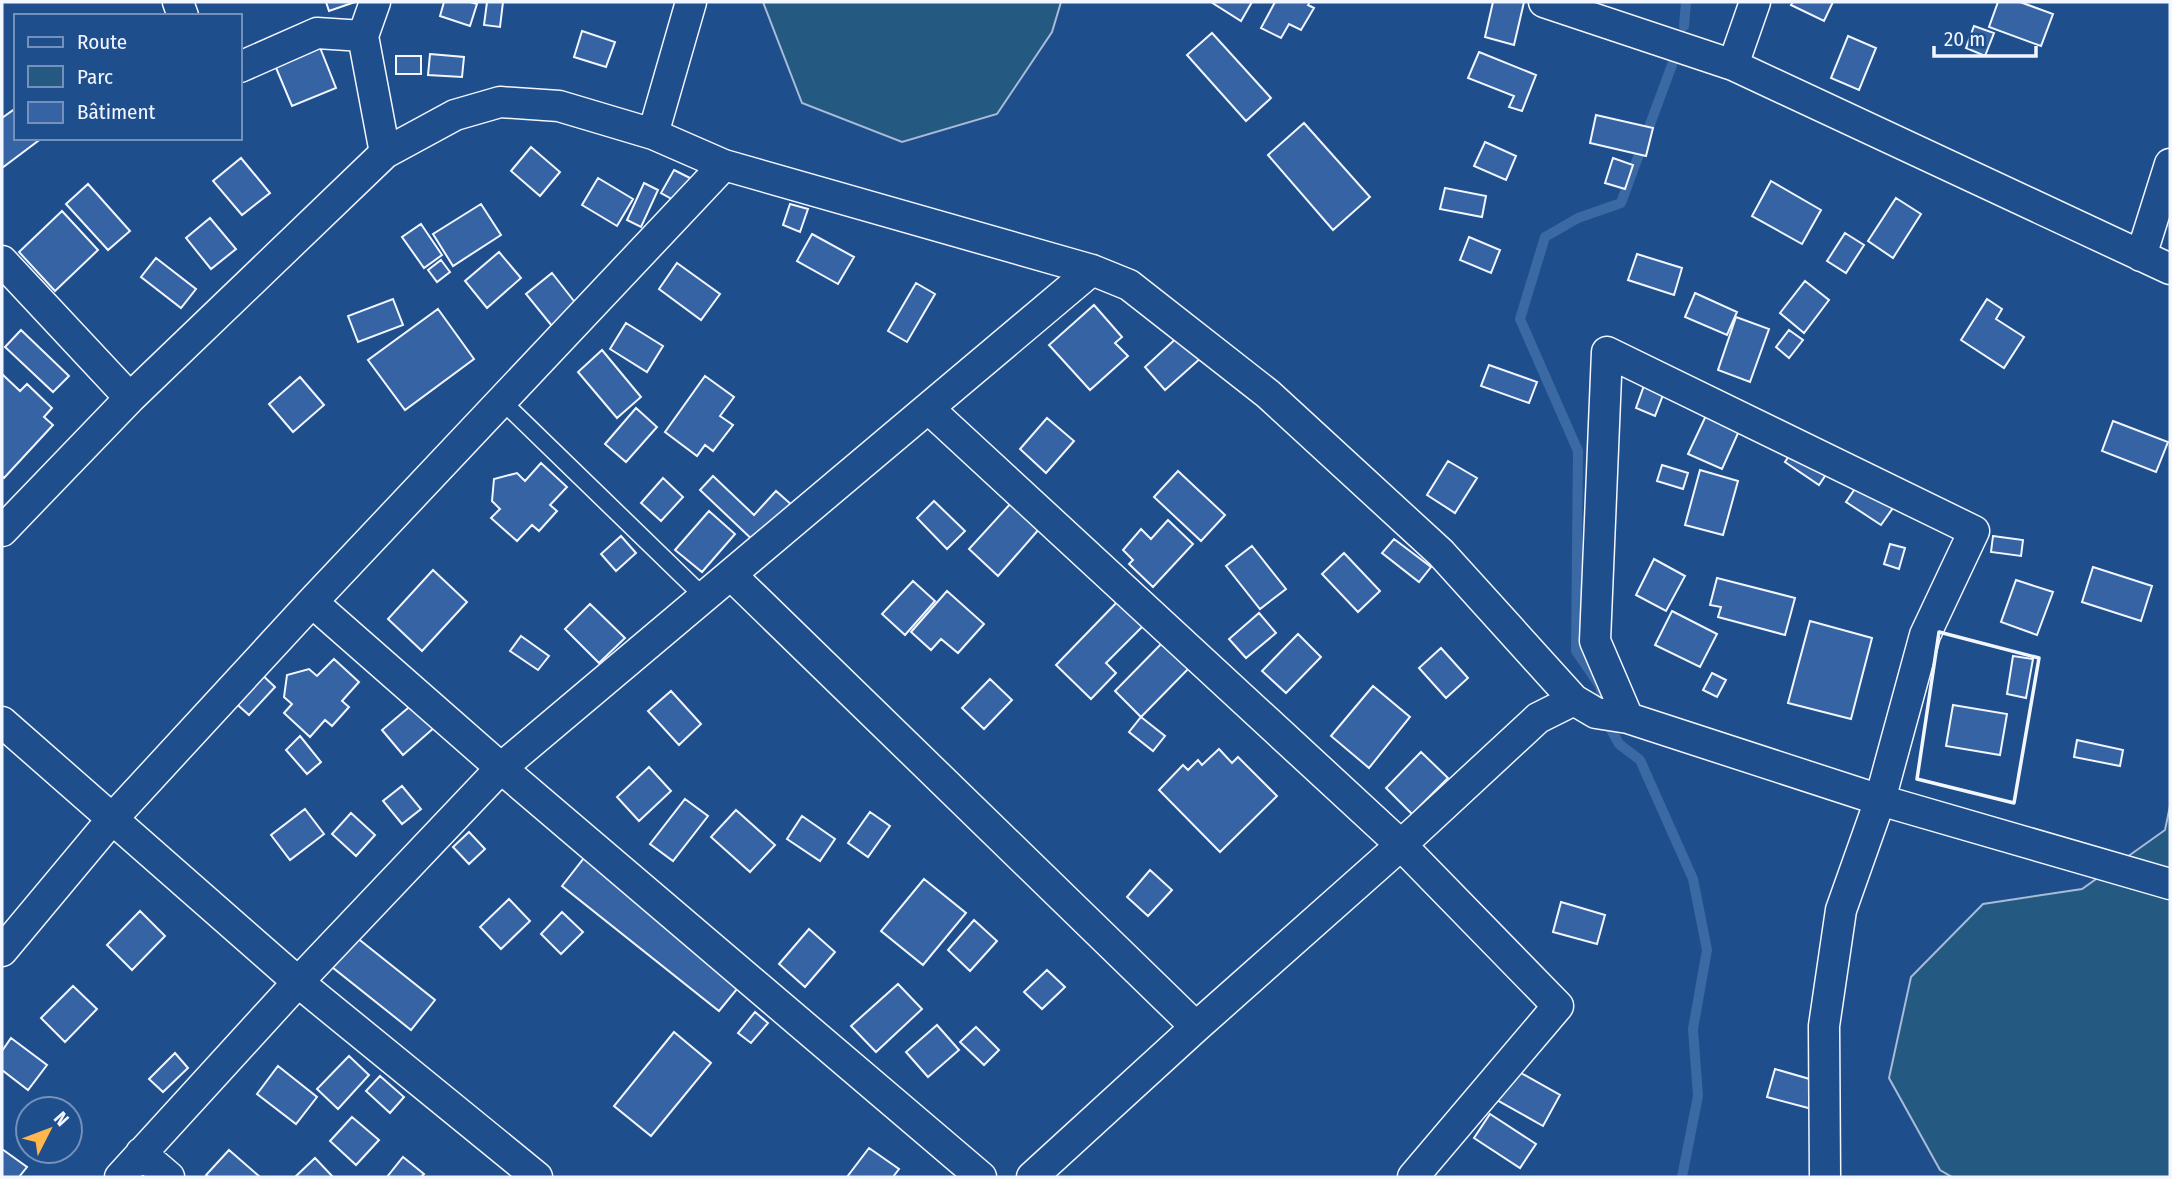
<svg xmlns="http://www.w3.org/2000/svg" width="2172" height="1179" viewBox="0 0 2172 1179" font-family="'Fira Sans Condensed',sans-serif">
<rect width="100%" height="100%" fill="#1f4e8c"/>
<path fill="#245a82" stroke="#a8bbd7" stroke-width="2" d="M763 2H1061L1052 32 997 114 902 142 802 103Z
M2170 806V1177H1952L1940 1170 1889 1078 1911 977 1983 904 2082 889 2165 830Z"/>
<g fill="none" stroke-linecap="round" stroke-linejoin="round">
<path stroke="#3b69a3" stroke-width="10" d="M1684 26 1686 2
M1676 54 1621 203 1578 218 1545 237 1520 319 1578 451 1576 651 1600 686 1608 724 1619 744 1640 760 1693 879 1707 950 1693 1029 1698 1096 1682 1177"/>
</g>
<path fill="#3563a3" stroke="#f2f6ff" stroke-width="2" d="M326 2H355L329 11Z
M444 2H470L477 4 470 26 440 16Z
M487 2H503L500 27 484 25Z
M1211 2H1252L1241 21Z
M1275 2H1310L1308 5 1314 8 1301 30 1289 24 1281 38 1261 28Z
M1493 2H1524L1514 45 1485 37Z
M1793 2H1833L1824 21 1791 5Z
M1998 2H2020L2053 14 2041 46 1989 27Z
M1974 26 1994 33 1985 56 1966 48Z
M582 31 615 42 606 67 574 57Z
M1212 33 1271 98 1246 121 1187 55Z
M1848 36 1876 48 1859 90 1831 78Z
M319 45 336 88 292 106 274 63Z
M1479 52 1536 75 1522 111 1509 107 1514 96 1468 78Z
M430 54 464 57 462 77 428 75Z
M396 56H421V74H396Z
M16 108V138H42L2 168V118Z
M1596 115 1653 128 1646 156 1590 143Z
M1304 123 1370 197 1333 230 1268 155Z
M1485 142 1516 156 1506 180 1474 166Z
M531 147 560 172 540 196 511 171Z
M241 158 270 193 242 215 213 181Z
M1613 158 1633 165 1625 189 1605 183Z
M674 170 692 179 679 203 661 193Z
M598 178 633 199 617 226 582 205Z
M1771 181 1821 210 1802 244 1752 216Z
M644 183 658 190 641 227 627 220Z
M88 184 130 231 108 250 66 204Z
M1445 188 1486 196 1482 217 1440 209Z
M1896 198 1921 214 1893 258 1868 241Z
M481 204 501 235 453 266 433 234Z
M790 204 808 209 800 232 783 225Z
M62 211 98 250 55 291 19 252Z
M210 218 236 249 211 269 186 238Z
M421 224 442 255 424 268 402 237Z
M1845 233 1864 245 1846 273 1827 261Z
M812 234 854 257 838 284 797 261Z
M1469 237 1500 250 1491 273 1460 260Z
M499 252 521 278 487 308 465 281Z
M1637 254 1682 268 1674 295 1628 280Z
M156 258 196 289 181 308 141 277Z
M441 260 450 272 437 282 428 270Z
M677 263 720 294 701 320 659 289Z
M552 273 581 310 556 331 526 294Z
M1805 281 1829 300 1804 333 1780 313Z
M916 283 935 294 907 342 888 331Z
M1695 293 1737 312 1727 335 1685 317Z
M393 299 403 325 358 342 348 316Z
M1987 299 2002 309 1996 319 2024 337 2004 368 1961 340Z
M1094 305 1122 337 1115 343 1128 356 1090 390 1049 345Z
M438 309 474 359 405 410 368 360Z
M1736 317 1769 329 1750 382 1718 370Z
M626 323 663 346 647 372 610 349Z
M21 330 69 376 53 392 5 347Z
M1789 330 1803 340 1789 358 1776 347Z
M1181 334 1202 357 1165 390 1145 367Z
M602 350 641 397 617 418 578 372Z
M1489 365 1537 382 1529 403 1481 386Z
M2 374 20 391 27 384 52 408 44 417 53 425 4 478 2 476Z
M705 376 734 397 720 416 733 425 713 451 705 445 697 456 665 432Z
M300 377 324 405 293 432 269 404Z
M1646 380 1666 387 1655 416 1636 408Z
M1710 407 1743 422 1722 469 1688 454Z
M636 408 657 427 626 462 605 444Z
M1047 418 1074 441 1046 473 1020 449Z
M2113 421 2168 442 2156 472 2102 451Z
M1801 438 1835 461 1819 485 1785 462Z
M1448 461 1477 478 1455 513 1427 495Z
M541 463 567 487 550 505 557 511 539 531 532 525 517 541 491 518 500 509 492 501 494 479 517 473 525 481Z
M1662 465 1688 473 1683 489 1657 481Z
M1700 470 1738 481 1723 535 1685 525Z
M1178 471 1225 515 1201 541 1154 497Z
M1865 474 1900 498 1881 525 1846 502Z
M713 476 754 515 776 491 793 506 757 544 700 490Z
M663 478 683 497 661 521 641 503Z
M934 501 965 531 947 549 917 518Z
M1012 502 1040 528 998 576 969 549Z
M709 511 735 534 702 572 675 550Z
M1168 520 1193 544 1153 587 1129 564 1133 560 1123 550 1141 529 1151 539Z
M621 536 636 553 616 571 601 554Z
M1993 536 2023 540 2021 556 1991 552Z
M1394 539 1431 567 1419 582 1382 553Z
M1890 544 1905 548 1899 569 1884 564Z
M1252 546 1286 589 1260 609 1226 566Z
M1344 553 1380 591 1358 612 1322 574Z
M1654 559 1685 576 1666 611 1636 595Z
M2093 567 2152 586 2141 621 2082 602Z
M433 570 467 602 422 651 388 619Z
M1717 578 1795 598 1785 635 1718 617 1721 607 1710 605Z
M2016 580 2053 592 2037 635 2001 622Z
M913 581 935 601 905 635 882 614Z
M947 591 984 624 958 653 941 639 931 650 911 632Z
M1120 599 1145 624 1106 663 1116 673 1091 699 1056 665Z
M590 604 625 638 599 663 565 629Z
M1672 611 1717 634 1700 667 1655 645Z
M1259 613 1276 633 1246 658 1229 639Z
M1810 621 1872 638 1851 719 1788 703Z
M1298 634 1321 657 1286 693 1262 671Z
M521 636 549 656 538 670 510 651Z
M1169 636 1195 662 1141 717 1115 691Z
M1441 648 1468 678 1446 698 1419 668Z
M2013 656 2033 659 2026 698 2007 694Z
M334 659 359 682 342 701 349 707 332 726 325 720 310 737 284 713 292 704 284 697 287 675 309 669 317 676Z
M257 670 275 687 249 715 231 699Z
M1712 673 1726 680 1717 697 1703 690Z
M990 679 1012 700 984 729 962 708Z
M1373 686 1410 717 1369 768 1331 736Z
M671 691 701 724 679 745 648 711Z
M414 703 435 727 403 755 382 730Z
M1953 705 2007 714 2000 755 1946 746Z
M1141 717 1165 736 1153 751 1129 732Z
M300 736 321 762 307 774 286 750Z
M2077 740 2123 750 2120 766 2074 757Z
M1219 749 1232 763 1238 757 1277 796 1220 852 1159 790 1183 765 1188 770 1198 760 1202 765Z
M1421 752 1448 778 1412 814 1386 788Z
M649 767 671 791 639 821 617 797Z
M402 786 421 809 402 824 383 801Z
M685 799 708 816 673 861 650 844Z
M305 809 324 834 290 860 271 835Z
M736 810 775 845 750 872 711 837Z
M870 812 890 826 868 857 848 843Z
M351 813 375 835 356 856 332 834Z
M802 816 835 839 820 861 787 839Z
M469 832 485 849 469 864 453 847Z
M584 858 742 983 719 1011 562 886Z
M1150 870 1172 890 1148 916 1127 897Z
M924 879 966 913 923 965 881 931Z
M509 899 530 921 501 949 480 927Z
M1561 902 1605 915 1597 944 1553 932Z
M140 911 165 936 132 970 107 945Z
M562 912 583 932 561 954 541 934Z
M974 920 997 941 970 971 948 950Z
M809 929 835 952 805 987 779 964Z
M356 937 435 1000 411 1030 332 967Z
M1047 970 1065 987 1042 1009 1024 992Z
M898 984 922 1009 876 1052 851 1026Z
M73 986 97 1009 65 1042 41 1018Z
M755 1012 768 1023 751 1043 738 1033Z
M937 1025 959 1050 928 1077 906 1052Z
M976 1027 999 1050 984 1065 960 1042Z
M674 1032 711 1063 651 1136 614 1106Z
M11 1038 47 1065 28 1090 2 1070V1051Z
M175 1053 188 1068 163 1092 149 1079Z
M349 1056 369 1075 338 1109 317 1089Z
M278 1066 317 1097 296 1124 257 1094Z
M1514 1069 1560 1095 1543 1126 1497 1100Z
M1775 1069 1820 1082 1812 1109 1767 1097Z
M380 1076 404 1097 390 1113 366 1091Z
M1490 1114 1536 1144 1520 1168 1474 1138Z
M352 1117 379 1140 356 1165 330 1141Z
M869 1148 899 1169 893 1177H847Z
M2 1149 27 1167 19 1177H2Z
M229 1150 260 1177H209L206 1175Z
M403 1157 424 1174 421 1177H387Z
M315 1158 333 1177H295Z"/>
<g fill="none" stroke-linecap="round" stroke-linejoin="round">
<g stroke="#f2f6ff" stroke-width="19">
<path id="lane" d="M501 400 704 597"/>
</g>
<g stroke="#f2f6ff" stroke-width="33">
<path id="street" d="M178 2 183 16
M375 2 363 36 385 153
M1544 2 1733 65 2170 269
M1733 65 1755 2
M240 67 317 33 363 36
M653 134 691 2
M2141 256 2170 164
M2 261 130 398
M929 409 1401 845 1558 1006 1413 1177
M2 531 130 398 385 153 455 115 500 102 559 106 653 134 724 165 1092 270 1129 285 1268 394 1441 553 1574 700
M731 575 1196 1027
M312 602 501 768 981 1177
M1628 718 1595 641 1607 352 1974 531 1925 635 1880 800 1841 910 1824 1026 1825 1177
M2 722 298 982 537 1177
M2 951 113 818 312 602 724 165
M141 1153 169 1177
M120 1177 298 982 501 768 1092 270
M1032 1177 1196 1027 1401 845 1538 718 1574 700 1596 713 1628 718 1880 800 2170 884"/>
</g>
<use href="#lane" stroke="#1f4e8c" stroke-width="16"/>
<use href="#street" stroke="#1f4e8c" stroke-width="30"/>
<path stroke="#f2f6ff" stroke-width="3.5" d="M1939 632 2039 658 2014 803 1917 779Z"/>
</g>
<rect width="2172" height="1179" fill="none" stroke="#f2f6ff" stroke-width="7"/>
<rect x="14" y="14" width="228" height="126" fill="#1f4e8c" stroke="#7391ba" stroke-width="2"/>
<rect x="28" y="37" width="35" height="10" fill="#1f4e8c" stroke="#7391ba" stroke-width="2"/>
<text x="77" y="49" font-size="21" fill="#f2f6ff">Route</text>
<rect x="28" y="66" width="35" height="21" fill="#245a82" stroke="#7391ba" stroke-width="2"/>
<text x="77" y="84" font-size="21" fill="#f2f6ff">Parc</text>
<rect x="28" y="102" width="35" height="21" fill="#3563a3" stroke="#7391ba" stroke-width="2"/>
<text x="77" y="119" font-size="21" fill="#f2f6ff">Bâtiment</text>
<g transform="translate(49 1130) rotate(48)"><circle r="33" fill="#1f4e8c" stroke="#7391ba" stroke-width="2"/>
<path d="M0-5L12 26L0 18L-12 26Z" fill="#ffb74d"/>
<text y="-10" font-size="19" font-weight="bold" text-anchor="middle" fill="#f2f6ff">N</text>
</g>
<path d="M1934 46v10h102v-10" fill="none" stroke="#f2f6ff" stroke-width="3.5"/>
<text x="1944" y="46" font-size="21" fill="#f2f6ff" stroke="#1f4e8c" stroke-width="5" paint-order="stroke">20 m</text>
</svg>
